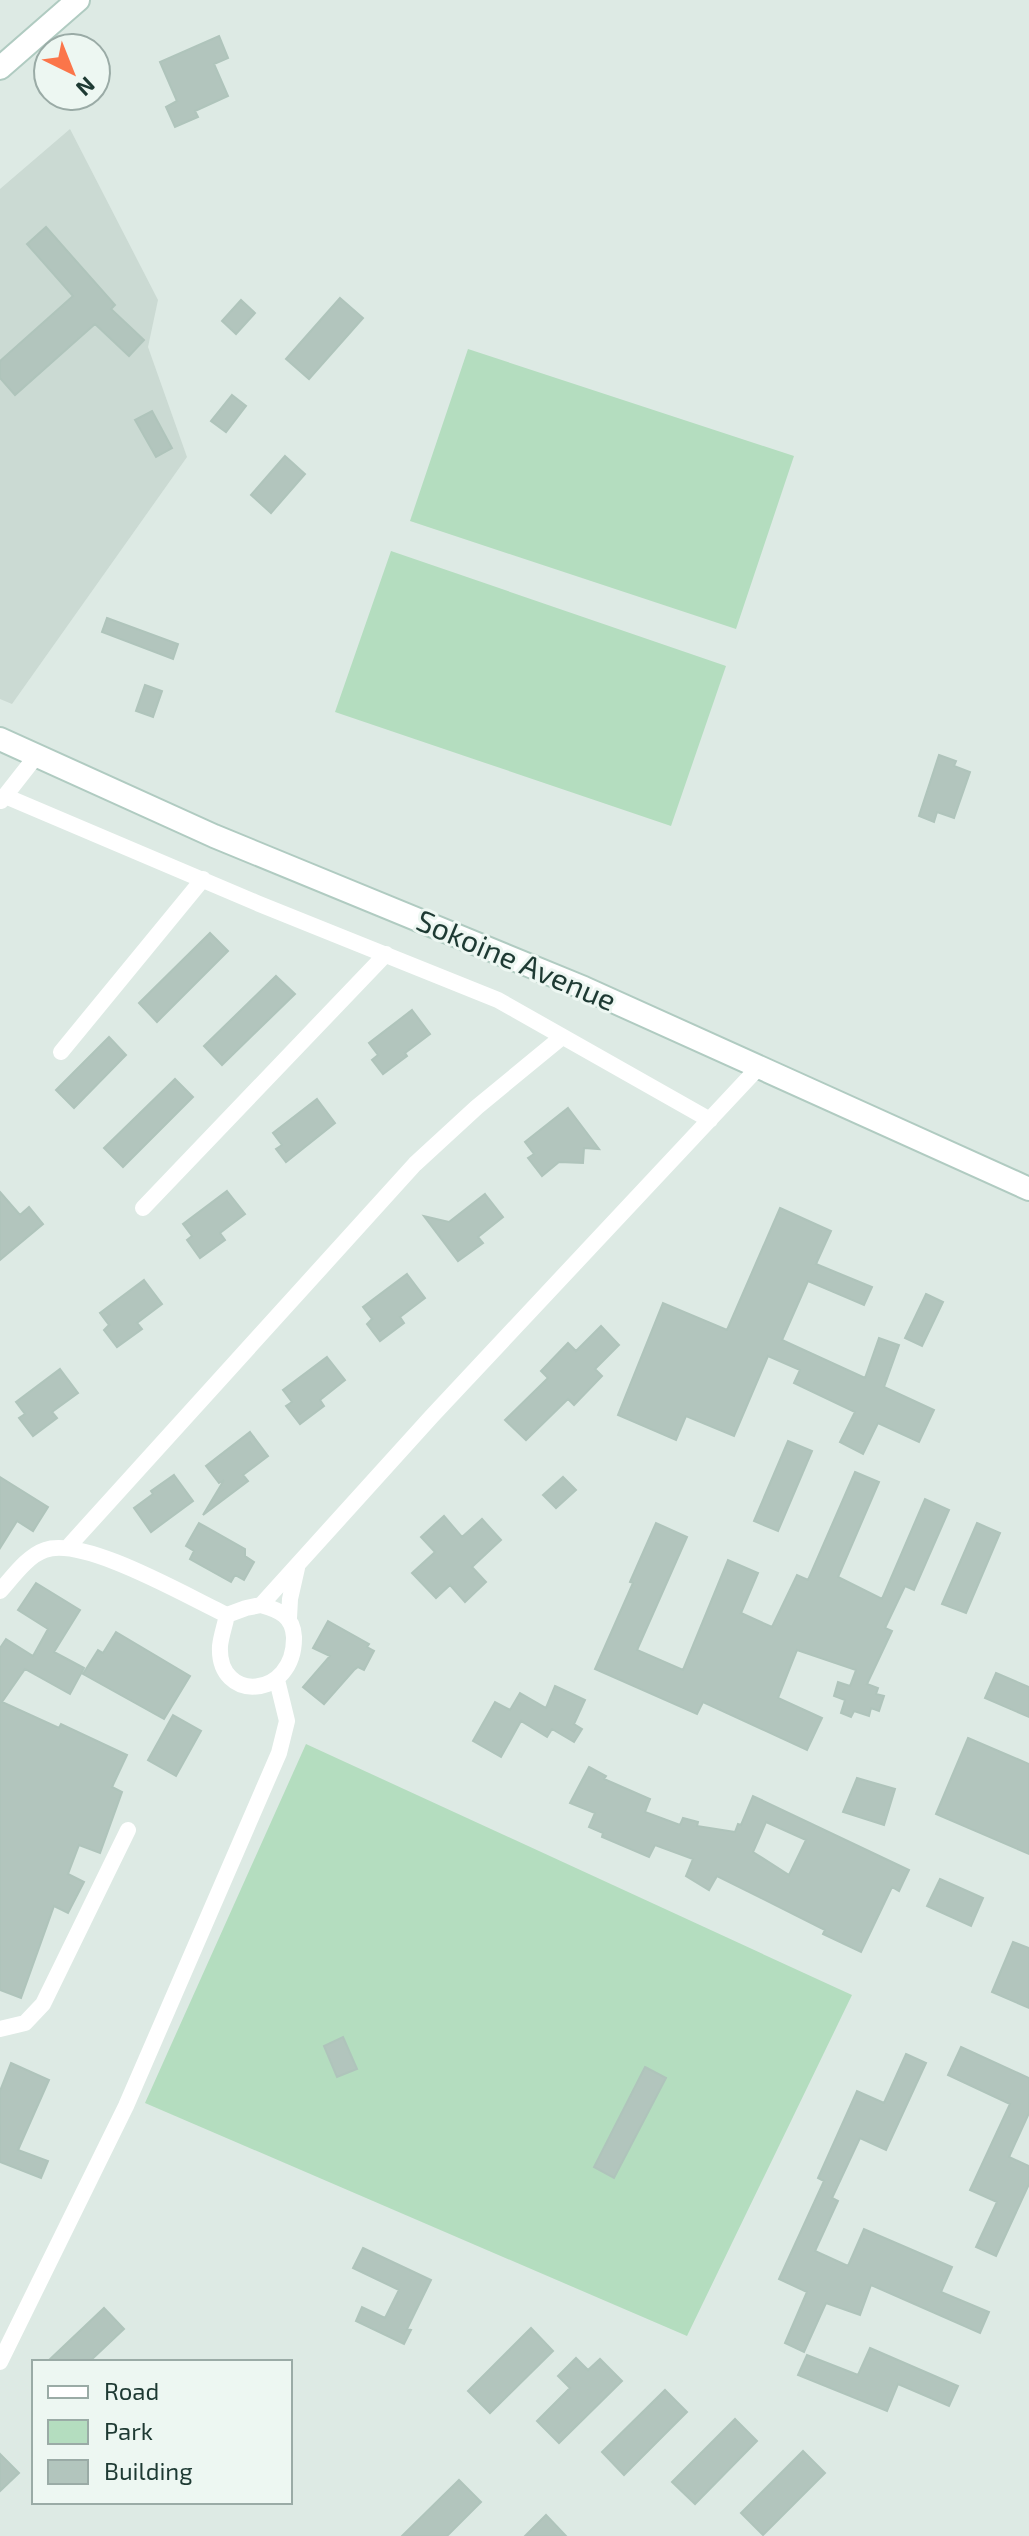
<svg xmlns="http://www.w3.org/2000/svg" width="1029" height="2536" viewBox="0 0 1029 2536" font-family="'Exo 2',sans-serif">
<rect width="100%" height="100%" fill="#ddeae4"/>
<path fill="#cbdad3" d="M70 129 158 300 148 347 187 457 12 704 0 699V189Z"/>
<path fill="#b4ddbf" d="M468 349 794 456 736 629 410 521Z
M391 551 726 666 671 826 335 712Z
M306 1744 852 1995 687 2336 145 2103Z"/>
<path fill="#b2c5bd" stroke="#afc4bb" stroke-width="2" fill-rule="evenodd" d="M219 36 228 58 214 64 228 96 195 111 198 117 175 127 166 107 177 101 160 62Z
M46 227 115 305 111 309 144 340 129 356 95 324 15 395 0 378V361L73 296 27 244Z
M340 298 363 318 309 379 286 359Z
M241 300 255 313 236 334 222 321Z
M232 395 246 406 226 432 211 421Z
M152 411 172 448 156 457 135 420Z
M285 456 305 474 271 513 251 495Z
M107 618 178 644 173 659 102 632Z
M145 685 162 691 153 717 136 711Z
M939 755 956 761 954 766 970 772 954 818 937 812 934 822 919 816Z
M210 933 228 951 157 1022 139 1003Z
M276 976 295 994 222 1065 204 1046Z
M412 1010 430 1034 405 1053 407 1056 383 1074 372 1060 378 1055 369 1043Z
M109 1037 126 1055 74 1108 56 1090Z
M175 1079 193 1097 123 1167 104 1148Z
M317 1099 335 1123 286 1162 276 1149 282 1145 273 1133Z
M568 1108 599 1149 584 1148 583 1163 559 1162 542 1176 528 1158 534 1154 525 1142Z
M227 1191 245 1214 220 1233 225 1240 200 1258 187 1240 192 1236 183 1224Z
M0 1192 20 1215 29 1207 43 1224 0 1260Z
M485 1194 503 1217 478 1237 483 1243 458 1261 424 1216 449 1222Z
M780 1208 831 1231 816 1264 872 1287 864 1305 808 1281 782 1340 865 1378 879 1338 899 1345 884 1387 934 1410 919 1442 878 1423 863 1454 840 1442 855 1412 794 1383 800 1370 768 1356 734 1436 686 1416 676 1440 618 1415 663 1303 727 1330Z
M407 1274 425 1298 400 1317 404 1323 380 1341 367 1324 372 1319 363 1307Z
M144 1280 162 1304 137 1323 142 1329 117 1347 104 1330 109 1325 100 1313Z
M926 1294 943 1302 922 1346 905 1338Z
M601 1326 619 1345 595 1369 602 1376 574 1405 568 1399 526 1440 505 1420 548 1378 541 1371 568 1343 576 1351Z
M327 1357 345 1380 320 1400 324 1406 300 1424 286 1406 292 1402 283 1390Z
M60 1369 78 1393 52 1412 57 1418 33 1436 19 1418 25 1414 16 1402Z
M250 1432 268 1456 243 1475 248 1481 203 1515 224 1480 219 1483 206 1466Z
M788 1441 812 1451 778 1531 754 1521Z
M855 1472 879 1482 838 1577 882 1599 925 1499 949 1510 914 1590 905 1586 885 1628 892 1631 867 1684 878 1688 876 1694 884 1696 879 1711 871 1708 869 1716 854 1711 851 1717 841 1713 845 1700 834 1696 838 1682 850 1686 856 1670 797 1650 778 1698 822 1718 807 1750 703 1702 697 1714 595 1669 633 1583 630 1582 656 1523 687 1537 637 1650 683 1670 728 1560 758 1573 741 1613 772 1627 797 1575 808 1580Z
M174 1475 193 1501 151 1532 134 1508 153 1494 151 1491Z
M0 1477 48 1507 33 1531 17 1521 0 1548Z
M563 1477 576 1490 556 1508 543 1495Z
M444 1516 462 1537 482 1519 501 1540 472 1567 486 1582 465 1602 450 1585 436 1598 412 1573 435 1552 421 1537Z
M199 1523 245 1549V1556L254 1562 244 1580 235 1575 231 1582 190 1559 194 1551 186 1546Z
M977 1523 1000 1533 966 1613 942 1604Z
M36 1583 80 1610 54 1652 84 1668 70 1694 25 1669 2 1702 59 1728 61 1724 127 1755 112 1787 122 1792 100 1853 79 1845 68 1874 84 1882 68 1913 54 1906 21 1998 0 1990V1648L6 1639 33 1656 48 1629 18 1610Z
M328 1621 369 1644 367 1647 374 1651 364 1670 358 1667 354 1670 324 1704 303 1687 330 1656 313 1648Z
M116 1632 190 1676 164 1719 83 1674 98 1650 103 1653Z
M996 1673 1029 1687V1717L985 1698Z
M555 1686 585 1700 574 1724 582 1729 574 1742 552 1729 547 1737 521 1721 501 1757 473 1741 495 1702 510 1710 520 1693 546 1708Z
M173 1715 201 1731 176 1776 148 1760Z
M968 1738 1029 1764V1854L936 1814Z
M589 1767 606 1776 604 1779 650 1799 645 1812 680 1825 683 1818 698 1822 697 1826 735 1832 738 1824 741 1825 753 1796 909 1870 899 1891 892 1887 861 1952 823 1934 825 1930 717 1876 709 1890 686 1876 693 1859 655 1845 649 1857 602 1837 603 1833 589 1827 595 1813 570 1803ZM766 1822 806 1840 789 1875 753 1852Z
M857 1778 895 1789 884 1825 843 1812Z
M940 1879 983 1898 971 1926 927 1906Z
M1013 1942 1029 1948V2008L992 1992Z
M343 2037 357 2069 337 2077 324 2046Z
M961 2047 1029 2078V2113L1009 2157 1029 2166V2184L996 2256 976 2247 997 2202 970 2190 1010 2104 948 2075Z
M906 2054 926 2063 886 2150 860 2138 832 2198 838 2201 815 2251 848 2266 864 2229 952 2267 941 2292 989 2312 980 2333 871 2285 860 2315 826 2303 804 2352 785 2343 807 2292 779 2279 824 2181 818 2178 857 2091 884 2103Z
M11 2063 49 2080 18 2150 48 2161 41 2178 0 2162V2091Z
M645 2067 666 2078 614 2178 594 2167Z
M363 2248 431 2280 407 2329 411 2330 404 2344 356 2321 362 2307 385 2318 399 2290 353 2268Z
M104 2308 124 2329 89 2362H47Z
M531 2328 553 2351 490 2413 468 2391Z
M870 2348 958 2386 949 2406 898 2384 887 2411 798 2375 807 2355 858 2375Z
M576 2358 588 2370 600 2359 622 2381 559 2443 537 2421 570 2388 558 2376Z
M665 2390 687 2412 624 2475 602 2452Z
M735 2419 757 2441 695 2504 672 2482Z
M803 2451 825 2473 763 2535 741 2513Z
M0 2454 19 2473 0 2491Z
M459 2480 481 2502 447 2536H402Z
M546 2515 566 2536H525Z"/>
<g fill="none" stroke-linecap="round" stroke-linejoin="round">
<g stroke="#b0cbc1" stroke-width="26">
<path id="secondary" d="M0 68 78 0
M0 739 214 836 584 988 1029 1189"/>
</g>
<path stroke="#fff" stroke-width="16" d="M5 796 257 903 498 1000 710 1120
M1 801 37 755
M61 1052 203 879
M143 1208 386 954
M68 1547 415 1164 477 1107 562 1037
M0 1591C12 1578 27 1556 45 1550 84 1536 188 1597 227 1615
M261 1605 432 1416 758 1068
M261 1605C279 1610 293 1616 294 1637 295 1699 217 1704 220 1646 221 1636 225 1625 227 1615L246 1608Z
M289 1618 290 1599 297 1568
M0 2029 25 2023 43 2004 128 1830
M0 2362 126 2106 279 1753 287 1721 277 1680"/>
<use href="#secondary" stroke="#fff" stroke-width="22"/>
</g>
<g text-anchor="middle" stroke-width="6" stroke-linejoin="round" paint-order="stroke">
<g font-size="30" fill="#1e3a33" stroke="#edf7f2">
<text transform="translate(516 961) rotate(23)" y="10">Sokoine Avenue</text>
</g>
</g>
<rect x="32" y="2360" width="260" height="144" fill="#edf7f2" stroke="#9aaba6" stroke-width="2"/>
<rect x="48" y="2386" width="40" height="12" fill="#ffffff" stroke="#9aaba6" stroke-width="2"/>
<text x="104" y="2400" font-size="24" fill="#1e3a33">Road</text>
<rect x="48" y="2420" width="40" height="24" fill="#b4ddbf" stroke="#9aaba6" stroke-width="2"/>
<text x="104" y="2440" font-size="24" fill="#1e3a33">Park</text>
<rect x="48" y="2460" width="40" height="24" fill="#b2c5bd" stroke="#9aaba6" stroke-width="2"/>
<text x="104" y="2480" font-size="24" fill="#1e3a33">Building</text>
<g transform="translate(72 72) rotate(137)"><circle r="38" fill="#edf7f2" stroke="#9aaba6" stroke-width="2"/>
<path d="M0-6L14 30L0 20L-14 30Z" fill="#fb754a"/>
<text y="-12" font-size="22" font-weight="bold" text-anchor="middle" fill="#1e3a33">N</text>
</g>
</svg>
